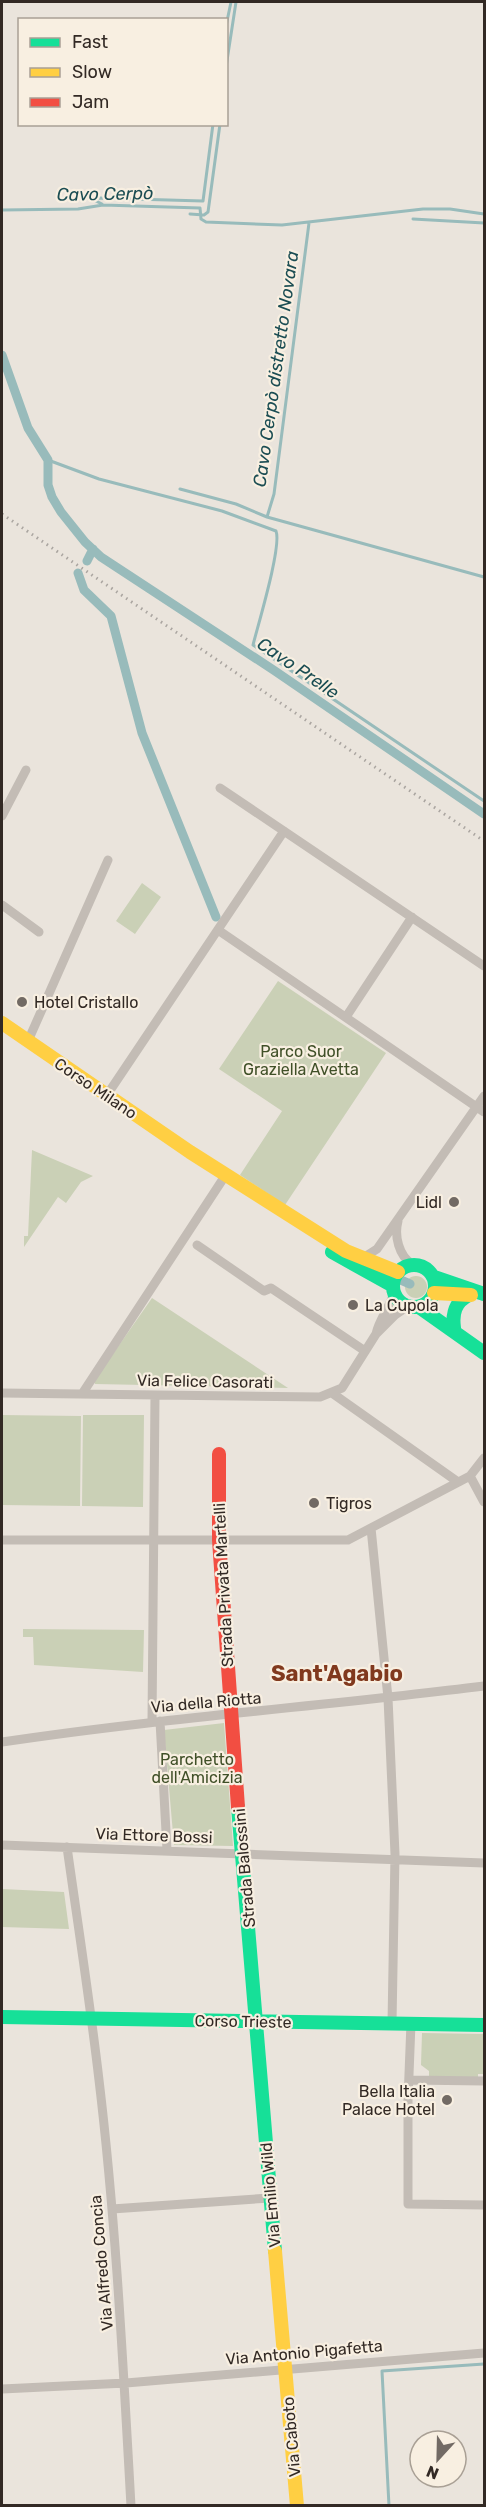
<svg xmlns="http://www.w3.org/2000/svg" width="486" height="2507" viewBox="0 0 486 2507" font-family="Rubik,sans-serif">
<rect width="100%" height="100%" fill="#eae4dc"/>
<path fill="#cad0b6" d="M142 883 161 897 135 934 116 921Z
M278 981 386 1053 285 1205 240 1175 282 1111 219 1069Z
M32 1150 93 1176 81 1182 66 1203 58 1197 24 1247V1236H28Z
M405 1287a11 11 0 1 1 22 0a11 11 0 1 1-22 0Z
M152 1298 288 1388 95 1384 94 1381Z
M2 1415 81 1416 80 1506 2 1505Z
M83 1415H144L143 1507 82 1506Z
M23 1629 144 1630 143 1672 34 1665 33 1637H23Z
M224 1723 233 1846 174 1845 164 1730Z
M2 1889 64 1892 69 1929 2 1927Z
M422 2033 484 2034V2074H478V2081L429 2077V2071L421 2065Z"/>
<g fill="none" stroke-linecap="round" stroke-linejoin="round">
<path stroke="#98bbbb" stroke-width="3" d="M226 26 231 2
M226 67 236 2
M102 204 94 200 98 198 203 201 213 124
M2 210 78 209 103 205 200 208 201 219 206 222 282 225 423 209H450L484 214
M190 214 204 215 208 212 220 124
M413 219 484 223
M48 460 99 479 222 511 276 531C282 546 258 625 253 645L484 801
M180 489 236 504 267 517 484 577
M267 517 274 494 309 223
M389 2506 382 2371 484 2364"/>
<path stroke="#98bbbb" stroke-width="9" d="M2 355 28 428 48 460V485L52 497 61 512 85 542 101 557 275 671 484 814
M87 561 93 549
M78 573 84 590 111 616 142 733 216 917
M387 1274 410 1284"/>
<path stroke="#c3bcb5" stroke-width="9" d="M220 788 484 966
M2 816 26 770
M2 905 39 932
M218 930 484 1112
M346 1017 412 917
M28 1041 108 860
M107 1095 284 831
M398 1221C394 1236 399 1256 412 1264
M197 1245 264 1291 271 1288 365 1351
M363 1258 377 1249 484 1096
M376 1334C379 1319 390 1307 394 1293
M2 1393 320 1397 342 1388 376 1334 395 1315 408 1306
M332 1393 458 1482
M82 1394 223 1179
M470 1476 484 1502
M371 1528 388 1698 395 1854 392 2023
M2 1540H348L470 1476 484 1458
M160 1721 167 1850
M152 1722 155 1396
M2 1742C162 1718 324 1706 484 1686
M2 1845 484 1863
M67 1847C78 1925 90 2002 99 2080 116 2222 123 2364 131 2506
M411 2023 408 2100V2204L484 2205
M410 2080 484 2081
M112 2209 270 2198
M2 2389 126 2383 484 2353"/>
<path stroke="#16e098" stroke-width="14" d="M332 1252 393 1286
M393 1286a21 21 0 1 1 42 0a21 21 0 1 1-42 0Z
M434 1277 484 1294
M419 1307 484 1353
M454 1328C452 1313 455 1302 469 1295
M238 1807 275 2251
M2 2017 484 2025"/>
<path stroke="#ffcf43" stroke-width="14" d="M2 1023 190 1152 346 1251 398 1272
M434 1293 471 1295
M275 2251 297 2506"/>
<path stroke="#f24e42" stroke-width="14" d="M219 1454V1540L238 1807"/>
<path stroke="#aaa5a0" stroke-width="3" stroke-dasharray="1.5 4.5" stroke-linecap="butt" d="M2 514 484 841"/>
</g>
<g fill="#726a64" stroke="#f8efe1" stroke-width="2">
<circle cx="22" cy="1002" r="6"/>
<circle cx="454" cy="1202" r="6"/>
<circle cx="353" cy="1305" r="6"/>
<circle cx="314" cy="1503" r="6"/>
<circle cx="447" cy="2100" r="6"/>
</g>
<g text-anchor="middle" stroke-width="4.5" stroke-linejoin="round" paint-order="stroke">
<g font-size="16" fill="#322924" stroke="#f8efe1" text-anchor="start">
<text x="34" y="1008">Hotel Cristallo</text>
<text x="442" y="1208" text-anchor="end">Lidl</text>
<text x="365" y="1311">La Cupola</text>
<text x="326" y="1509">Tigros</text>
<text x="435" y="2097" text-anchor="end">Bella Italia<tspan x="435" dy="18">Palace Hotel</tspan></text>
</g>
<g font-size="16" fill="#405028" stroke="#f8efe1">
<text x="301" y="1057">Parco Suor<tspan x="301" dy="18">Graziella Avetta</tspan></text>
<text x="197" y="1765">Parchetto<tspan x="197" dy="18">dell'Amicizia</tspan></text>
</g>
<g font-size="16" fill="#322924" stroke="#f8efe1">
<text transform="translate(96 1088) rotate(34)" y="6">Corso Milano</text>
<text transform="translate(205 1381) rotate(1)" y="6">Via Felice Casorati</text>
<text transform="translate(223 1585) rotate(-93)" y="6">Strada Privata Martelli</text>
<text transform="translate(206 1702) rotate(-5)" y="6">Via della Riotta</text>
<text transform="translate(154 1835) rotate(2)" y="6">Via Ettore Bossi</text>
<text transform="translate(244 1868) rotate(-95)" y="6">Strada Balossini</text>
<text transform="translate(243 2021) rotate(1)" y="6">Corso Trieste</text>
<text transform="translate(270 2195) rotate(-95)" y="6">Via Emilio Wild</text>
<text transform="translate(101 2263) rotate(-95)" y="6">Via Alfredo Concia</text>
<text transform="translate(304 2352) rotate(-5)" y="6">Via Antonio Pigafetta</text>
<text transform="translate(291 2437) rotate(-95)" y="6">Via Caboto</text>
</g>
<g font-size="18" font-style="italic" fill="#1b4d53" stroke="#f8efe1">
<text transform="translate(105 194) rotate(-1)" y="6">Cavo Cerpò</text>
<text transform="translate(276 369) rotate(-82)" y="6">Cavo Cerpò distretto Novara</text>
<text transform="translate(298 668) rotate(34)" y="6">Cavo Prelle</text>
</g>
<g font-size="22" font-weight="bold" fill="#81391e" stroke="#f8efe1">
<text x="337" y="1681">Sant'Agabio</text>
</g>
</g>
<rect width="486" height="2507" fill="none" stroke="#322924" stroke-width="6"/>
<rect x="18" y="18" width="210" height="108" fill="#f8efe1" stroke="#a9a095" stroke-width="1.5"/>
<rect x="30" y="38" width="30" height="9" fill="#16e098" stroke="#a9a095" stroke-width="1.5"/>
<text x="72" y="48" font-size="18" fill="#322924">Fast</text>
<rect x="30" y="68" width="30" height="9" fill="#ffcf43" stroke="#a9a095" stroke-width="1.5"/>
<text x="72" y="78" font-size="18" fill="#322924">Slow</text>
<rect x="30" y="98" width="30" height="9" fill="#f24e42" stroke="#a9a095" stroke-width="1.5"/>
<text x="72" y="108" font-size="18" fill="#322924">Jam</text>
<g transform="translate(438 2459) rotate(202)"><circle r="28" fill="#f8efe1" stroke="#a9a095" stroke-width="1.5"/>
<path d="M0-4.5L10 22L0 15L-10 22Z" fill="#726a64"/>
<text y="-9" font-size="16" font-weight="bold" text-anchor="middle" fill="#322924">N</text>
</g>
</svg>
